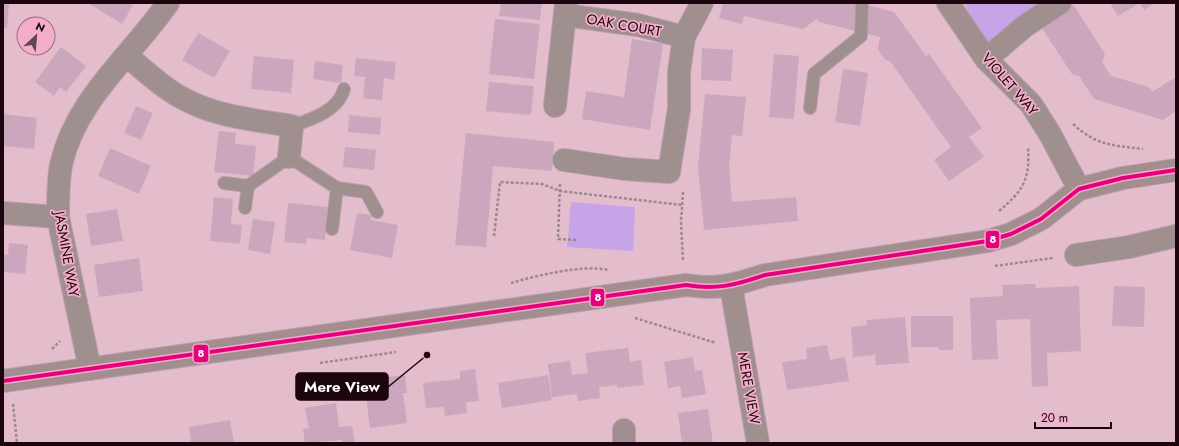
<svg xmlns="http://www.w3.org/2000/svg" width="1179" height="446" viewBox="0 0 1179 446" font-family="Jost,sans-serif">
<rect width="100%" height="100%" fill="#e3bdcc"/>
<path fill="#c6a4e7" d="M966 3H1045L986 43 966 7Z
M571 202 635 207 633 251 567 247Z"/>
<path fill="#caa7bc" d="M3 3H9L7 28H3Z
M88 3H134L122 24Z
M501 3H542L540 20 499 16Z
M723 3H859L894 12 926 56 929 54 982 128 969 137 984 157 949 181 934 160 951 147 890 61 885 60 878 49 880 37 819 22 817 19 803 29 744 16 742 24 719 18Z
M1110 3H1140L1118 16Z
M1140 3H1155L1144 10Z
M1073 4 1105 54 1102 62 1111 76 1149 87 1152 92 1176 77V111L1163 120 1094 99 1079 76 1072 74 1040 25Z
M495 19 540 24 534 79 489 74Z
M198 33 230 51 214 78 182 60Z
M632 39 663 44 650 130 582 119 586 91 624 97Z
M61 47 86 66 66 92 60 87 54 96 35 82Z
M702 48 733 50 731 81 701 80Z
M774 54 799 56 794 119 769 117Z
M254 56 294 60 291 93 251 89Z
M356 58 396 62 394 80 384 78 382 100 363 98 365 77 354 76Z
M315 61 343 65 341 83 313 79Z
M843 69 868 73 860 126 835 122Z
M489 82 534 86 531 115 486 111Z
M705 94 746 97 742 136 732 135 729 167 732 202 796 197 798 221 704 230 698 167Z
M136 106 153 113 141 140 124 133Z
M3 114 37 118 34 149 3 146Z
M349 115 381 118 380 135 348 132Z
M219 131 236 133 235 144 256 146 253 176 214 172Z
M466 133 554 142 552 171 493 166 486 247 455 245Z
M345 147 376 150 374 170 343 167Z
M110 148 151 166 139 194 98 176Z
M214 197 233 199 231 224 242 225 240 244 210 241Z
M288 203 328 207 325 240 307 238 306 244 284 242Z
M117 209 123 241 91 246 86 214Z
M357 213 372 215 371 220 398 225 392 258 350 250Z
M253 219 275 222 270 254 248 250Z
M9 243 28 245 25 274 3 272V254L8 255Z
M139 258 143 291 99 297 94 265Z
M1035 284 1036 288 1079 286 1081 351 1047 353 1048 386 1032 387 1030 319 996 320 998 359 972 360 970 298 1003 296 1002 285Z
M1114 286 1145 287 1144 327 1112 326Z
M911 316H953V350H939V347H911Z
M905 317 909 363 876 365 875 355 853 357 851 327 867 325 866 320Z
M827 345 830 360 845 357 849 381 787 390 782 362 807 359 806 348Z
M628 348 630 362 641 360 644 385 617 388V385L599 387 600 398 578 401 577 394 552 397 548 364 570 361 572 375 588 373 585 353Z
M693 357 695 371 702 370 706 394 682 398 680 386 668 388 664 362Z
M475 369 479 401 466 402 467 413 445 416 444 407 426 408 423 383 460 379V371Z
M405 375 407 393H403L407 423 370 428 364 380Z
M548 375 552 400 502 408 498 383Z
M336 403 339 427 352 426 355 443H342V440L305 443 303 429 309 428 305 408Z
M708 409 713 443H682L678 413Z
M230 420 234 443H191L189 427Z"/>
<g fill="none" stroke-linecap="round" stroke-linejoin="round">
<g stroke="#bc9fab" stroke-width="14">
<path id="lane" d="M810 108 814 74 861 36 862 3
M292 126C312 119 338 111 344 89
M224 183 248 186 289 157 337 188 332 229
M337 188 366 192 377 212
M245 208 248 186"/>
</g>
<g stroke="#bc9fab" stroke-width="24">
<path id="street" d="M948 3 986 59 1031 104 1050 134 1079 189
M565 15 638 25 684 37
M127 56C145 71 164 89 186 100 218 117 256 120 292 126L289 157
M986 59 1025 26 1060 3
M555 106 566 3
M564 160 625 169 669 172 679 109V72L684 37 702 3
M3 213 58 217
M1076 255 1129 247 1176 236
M731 286 758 443
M90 369 58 217C58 200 58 182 61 165 75 100 132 55 168 3
M624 430V443"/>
</g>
<g stroke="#bc9fab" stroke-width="24">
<path id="secondary" d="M3 381 686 285C718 290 735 285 765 275L988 241 1011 234 1041 219 1079 189 1123 178 1176 170"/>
</g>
<path stroke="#9b8a8c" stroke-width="2.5" stroke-dasharray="3 2" stroke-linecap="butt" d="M1073 124C1097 146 1112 145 1143 149
M560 184 558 239 576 240
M683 192 681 222 683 261
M999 211C1024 190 1030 179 1028 147
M494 236 500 182 542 184 560 191 682 205
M995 266 1053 258
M511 283C535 276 584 264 608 270
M635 318 716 343
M52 349 60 341
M320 363 396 352
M13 404 17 443"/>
<use href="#lane" stroke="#a08f8f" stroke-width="12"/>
<use href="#street" stroke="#a08f8f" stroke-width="22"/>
<use href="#secondary" stroke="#a28d8f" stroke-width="22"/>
<g stroke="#f3adc8" stroke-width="7">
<path id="bus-1" d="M3 381 686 285C718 290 735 285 765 275L988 241 1011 234 1041 219 1079 189 1123 178 1176 170"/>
</g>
<use href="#bus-1" stroke="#e5007d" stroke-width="4"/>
</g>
<g text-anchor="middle" stroke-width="3.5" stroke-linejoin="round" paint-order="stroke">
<g font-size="14" fill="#1c050f" stroke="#f3adc8">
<text transform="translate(624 25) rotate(10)" y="5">OAK COURT</text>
<text transform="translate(1010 84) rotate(49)" y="5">VIOLET WAY</text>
<text transform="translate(67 254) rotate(80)" y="5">JASMINE WAY</text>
<text transform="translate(749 388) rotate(80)" y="5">MERE VIEW</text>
</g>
</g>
<path fill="none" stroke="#1c050f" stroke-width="1.5" d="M427 355L388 387"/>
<circle fill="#1c050f" stroke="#f3adc8" stroke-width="1.5" cx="427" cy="355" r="4"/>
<rect fill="#1c050f" stroke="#1c050f" stroke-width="1.5" x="296" y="373" width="92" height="27" rx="4"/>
<g font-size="15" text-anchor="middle" font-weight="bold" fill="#fff">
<text x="342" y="392">Mere View</text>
</g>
<g stroke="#f3adc8" stroke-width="1.5">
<rect x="985" y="230" width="15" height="19" rx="4" fill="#e5007d"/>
<rect x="590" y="288" width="15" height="19" rx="4" fill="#e5007d"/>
<rect x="193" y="344" width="16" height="19" rx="4" fill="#e5007d"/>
</g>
<g font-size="11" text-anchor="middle" font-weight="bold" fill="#fff">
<text x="993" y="243">8</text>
<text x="598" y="301">8</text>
<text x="201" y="357">8</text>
</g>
<rect width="1179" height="446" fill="none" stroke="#1c050f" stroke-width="8"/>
<g transform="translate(36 36) rotate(26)"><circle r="19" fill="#f3adc8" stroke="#9d6a7e"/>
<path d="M0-3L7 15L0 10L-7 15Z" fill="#624551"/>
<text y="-6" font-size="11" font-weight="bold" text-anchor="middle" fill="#1c050f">N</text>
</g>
<path d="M1035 422v6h76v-6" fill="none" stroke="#1c050f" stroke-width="2"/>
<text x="1041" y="422" font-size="12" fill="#1c050f" stroke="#f3adc8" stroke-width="3" paint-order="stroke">20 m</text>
</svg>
